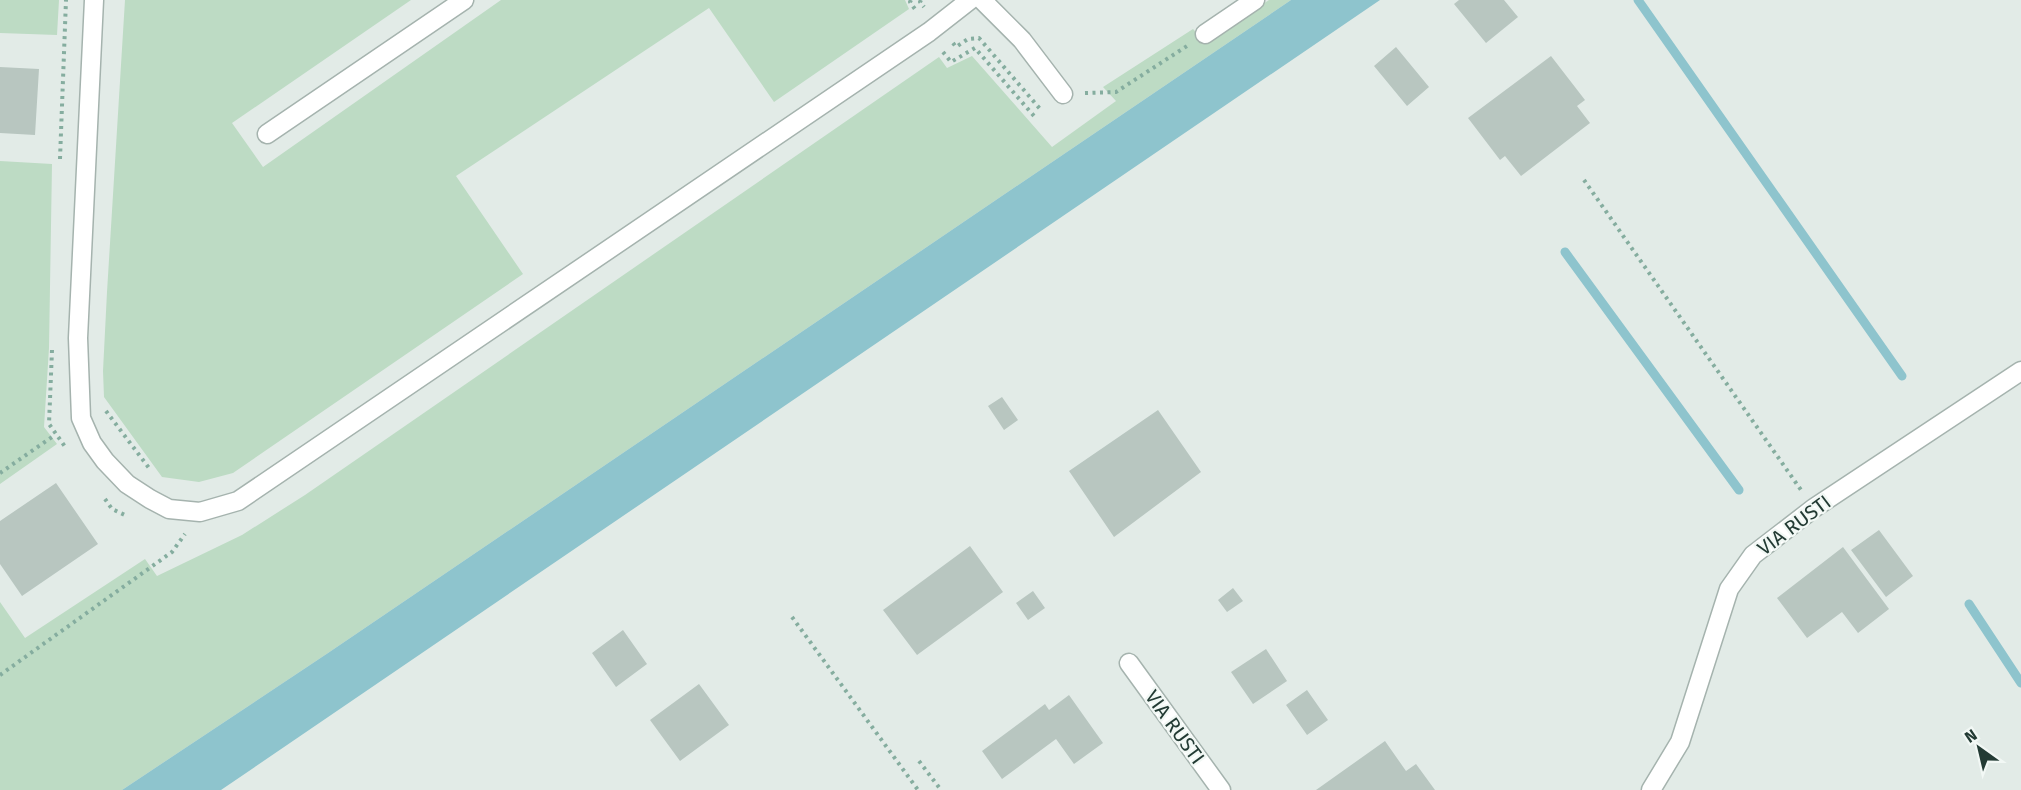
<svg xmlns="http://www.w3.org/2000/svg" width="2021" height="790" viewBox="0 0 2021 790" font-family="'Fira Sans',sans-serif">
<rect width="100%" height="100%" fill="#e2ebe7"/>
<path fill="#bddbc4" d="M0 0H59L57 35 0 33Z
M125 0H411L232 123 263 167 501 0H905L909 9 774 102 709 8 456 176 523 274 233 473 199 482 162 477 104 397 103 371 107 292Z
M1269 0H1291L328 653 122 790H0V602L25 638 145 559 157 576 242 535 305 495 939 57 947 68 972 56 1052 147 1116 101 1103 87 1193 29 1206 42Z
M0 161 52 164 49 348 44 427 57 444 0 484Z"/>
<path fill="#8ec4cd" d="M1291 0H1380L221 790H122L328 653Z"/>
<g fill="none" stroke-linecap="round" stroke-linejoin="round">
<path stroke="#8ec4cd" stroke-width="9" d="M1638 0 1902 376
M1565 252 1739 490
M1969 604 2021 683"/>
</g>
<path fill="#b8c6c0" d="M1459 0H1504L1518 17 1486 43 1454 4Z
M1396 47 1429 87 1407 106 1374 66Z
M1551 56 1585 100 1577 106 1590 123 1521 176 1505 156 1500 160 1468 118Z
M0 67 39 69 35 135 0 133Z
M1002 397 1018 420 1004 430 988 406Z
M1158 410 1201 472 1114 537 1069 471Z
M56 483 98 544 22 596 0 564V521Z
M1879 530 1913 576 1886 597 1851 550Z
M970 546 1003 592 917 655 883 610Z
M1843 547 1889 609 1858 633 1842 612 1807 638 1777 598Z
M1233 588 1243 601 1227 612 1218 600Z
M1033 591 1045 608 1028 620 1016 603Z
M623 630 647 664 616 687 592 653Z
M1266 649 1287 681 1253 704 1231 672Z
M699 684 729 725 680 761 650 720Z
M1307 690 1328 720 1307 735 1286 705Z
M1069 695 1103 743 1074 764 1056 739 1002 779 982 751 1045 704 1049 710Z
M1385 741 1406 771 1416 764 1435 790H1316Z"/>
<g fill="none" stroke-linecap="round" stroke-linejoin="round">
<g stroke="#a5b3ae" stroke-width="21">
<path id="minor" d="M94 0 78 338 81 418 92 443 105 461 127 484 150 499 169 509 200 512 238 501 929 32 970 0
M982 0 1022 40 1063 94
M1205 34 1255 0
M267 134 464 0
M1129 663 1221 790
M1651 790 1680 742 1729 589 1753 555 1814 508 2021 371"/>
</g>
<path stroke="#85ad9f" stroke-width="4" stroke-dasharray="3 4.5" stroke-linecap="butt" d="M911 0 910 2 917 12
M921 0 920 2 924 7
M953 43 956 47 968 39 979 38 1041 110
M943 52 951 62 975 48 1034 116
M1085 93 1116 92 1187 46
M60 159 66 0
M1584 180 1801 490
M52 350 49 424 66 448
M106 411 149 468
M0 473 55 435
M105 499 112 509 127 516
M792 617 918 790
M0 675 172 552 185 534
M919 761 941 790"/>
<use href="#minor" stroke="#fff" stroke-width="18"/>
</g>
<g text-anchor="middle" stroke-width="4.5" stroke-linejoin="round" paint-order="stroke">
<g font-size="20" fill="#233b34" stroke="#f2f8f5">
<text transform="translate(1794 525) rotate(-37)" y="7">VIA RUSTI</text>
<text transform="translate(1175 727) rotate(54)" y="7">VIA RUSTI</text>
</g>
</g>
<g transform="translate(1979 748) rotate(326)" stroke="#f2f8f5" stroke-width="4.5" paint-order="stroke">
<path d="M0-4.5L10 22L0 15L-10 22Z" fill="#233b34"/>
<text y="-9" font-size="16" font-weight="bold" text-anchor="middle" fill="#233b34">N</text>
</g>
</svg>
